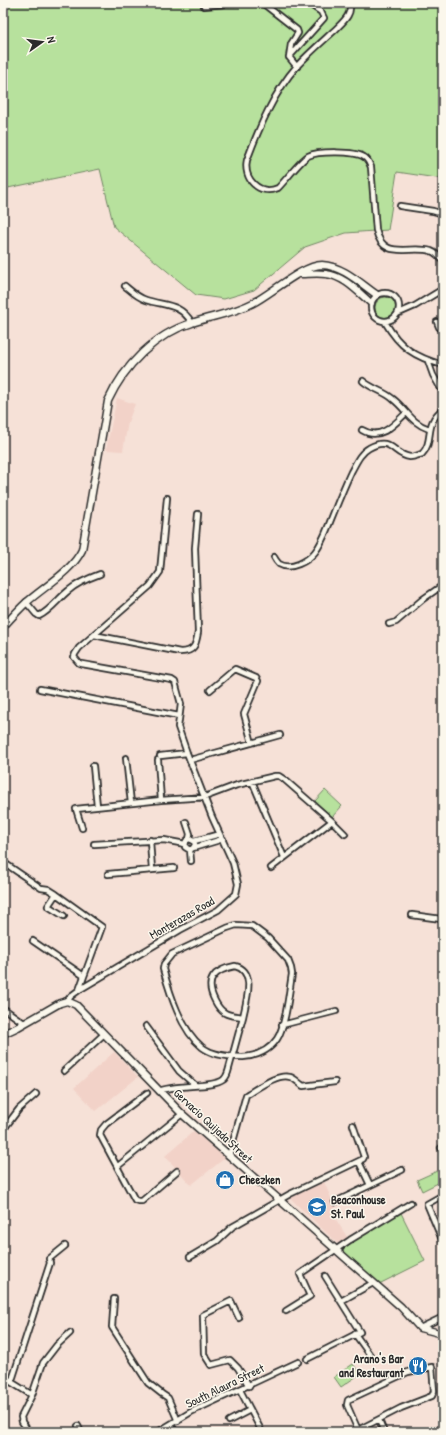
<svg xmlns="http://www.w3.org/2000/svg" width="446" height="1435" viewBox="0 0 446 1435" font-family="'Patrick Hand',sans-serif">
<rect width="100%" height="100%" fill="#f6e1d7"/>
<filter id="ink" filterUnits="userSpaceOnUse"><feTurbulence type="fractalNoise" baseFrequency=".025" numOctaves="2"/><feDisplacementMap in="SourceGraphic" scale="8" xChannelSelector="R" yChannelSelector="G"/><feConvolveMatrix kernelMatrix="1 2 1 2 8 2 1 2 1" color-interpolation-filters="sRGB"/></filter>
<g filter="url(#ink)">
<path fill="#f2d2c8" d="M117 398 135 404 128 422 123 451 106 450Z
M114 1052 138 1077 96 1111 74 1088Z
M194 1131 225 1158 191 1185 165 1156Z
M324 1182 339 1216 335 1218 349 1240 345 1242 337 1243 290 1198Z"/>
<path fill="#b7e19d" stroke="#718664" d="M3 3H443V179L397 172 388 230 346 233 305 247 254 290 224 299 196 295 114 227 100 169 3 189Z
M375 308a11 11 0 1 1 22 0a11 11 0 1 1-22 0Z
M325 790 342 806 332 817 315 801Z
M437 1171 442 1181 422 1191 417 1180Z
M400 1211 425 1261 379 1284 341 1249Z
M353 1364 360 1374 341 1387 334 1377Z"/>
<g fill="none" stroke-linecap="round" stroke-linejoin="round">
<g stroke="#2b2b2b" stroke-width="8">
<path id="street" d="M260 3 265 5 297 30 298 33 291 44 289 57
M349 3C353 13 344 21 337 28 323 41 309 53 297 66 274 92 259 128 247 160 243 179 259 196 278 188 286 180 299 162 308 156 318 151 355 151 364 157 368 159 369 163 371 167L376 230C383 261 409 245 431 251 436 253 440 257 443 261
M204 6 235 3
M297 67 289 57 324 18 321 12 308 3
M400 206 433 211 443 214
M125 286C131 291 137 297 146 300 165 306 180 303 192 323
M371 307a14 14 0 1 1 28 0a14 14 0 1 1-28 0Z
M399 313 415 306 443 289
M385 322C400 348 415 357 443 365
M437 322 439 327 443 330
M428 361 433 375 443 392
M363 381C372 389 384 391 393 399 407 410 411 423 429 429
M362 430C380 441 394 425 406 413
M274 557C275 559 277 562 279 564 291 571 308 561 315 552 323 542 327 529 332 517 338 502 344 487 351 472 356 463 360 453 369 448 391 435 393 455 410 457 414 457 418 455 422 454 435 440 423 424 443 409
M26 602 36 614 39 616C50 611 59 598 68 591 77 583 89 578 100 574
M389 624 396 622 423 599 443 585
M94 635 180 652C195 652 196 644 198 632L195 548 198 514
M40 689 179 716
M210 690 235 669 256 678 258 681 244 714 252 743
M160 756 187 753
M126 758 131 803
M158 760 161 800
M190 760 280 735
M93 766 97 806
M252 781 284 857
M186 822 190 834 189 839
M82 828 76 809 161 800 205 797 237 785 275 776H279L285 780 332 821 345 834
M150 840 152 870
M194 841 195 845 193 848 190 850 185 847 186 841 189 839 194 841 220 834
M94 844 164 840 185 844
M193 848 223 839
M190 850 191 861
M3 862 41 888 48 889 56 894
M271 868 332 821
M108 874 174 868
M412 915 441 919 443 921
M64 916 48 906 56 894 102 927 79 990
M236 925 252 926 268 938 288 960 291 968 292 974C289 992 286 1025 277 1039 269 1051 256 1056 243 1057 231 1057 212 1055 202 1047 181 1030 170 994 163 969L164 964 172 954 227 928Z
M33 941 84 976
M235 966C257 971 246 1001 243 1017 238 1016 230 1016 225 1013 220 1010 217 1005 215 1001 204 980 214 970 235 966Z
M67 1001 71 996 79 990 180 930 218 910 236 894 238 884 233 863 212 817 187 753 178 727 181 704 175 682 172 680 82 664 79 663 74 657 75 654 79 648 150 586 160 572 167 498
M3 1008 24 1023
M282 1025 336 1011
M146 1026 179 1071 195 1085
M64 1071 104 1034
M159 1091C175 1084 213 1088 223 1080 226 1078 227 1075 228 1072L243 1017
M147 1093 106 1124 101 1130 100 1135 135 1200 138 1201H142L177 1171
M3 1130 19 1109 36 1094
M441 1148 443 1152
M229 1156 246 1095C257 1089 277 1073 290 1077 294 1078 299 1083 303 1086L335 1082
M359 1162 370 1185
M118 1166 182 1114
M443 1195 427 1204 443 1242
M335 1202 402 1170
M190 1257 217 1241 232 1227 290 1194 363 1159 364 1157 353 1125
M114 1299 112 1327 148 1383 162 1394 168 1398 178 1421
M341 1301 373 1283
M286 1311 310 1296 300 1274 350 1240 411 1203
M239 1318 231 1301 203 1315 204 1354 211 1365 230 1360 238 1368 249 1386
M420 1328 443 1317
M355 1334 370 1355
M307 1359 360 1332 325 1276
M432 1367 434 1391 432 1396 401 1408 358 1430 347 1405 348 1400 408 1372Z
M240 1390 262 1432
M32 1395 11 1382 13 1377 50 1263 49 1259 65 1246
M379 1420 384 1432
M229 1421 250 1410
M171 1425 176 1432
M78 1426 81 1432
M161 1430 191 1412 298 1362
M27 1432V1429L22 1422 21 1417 32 1395 43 1363 57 1345 70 1333
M425 1432V1431"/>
</g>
<g stroke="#2b2b2b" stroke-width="9">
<path id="secondary" d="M300 274C309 274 317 273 326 274 344 276 358 292 371 303
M3 627C11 618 19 609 27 602 45 586 72 571 82 550L108 401C124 366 155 334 192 323 213 316 234 313 253 303 271 294 303 265 322 265 343 266 361 284 377 295
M3 1034 18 1027 60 1003 67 1001 76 1005 182 1114 401 1307 420 1328 443 1334"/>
</g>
<use href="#street" stroke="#fbf7ec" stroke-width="4.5"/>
<use href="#secondary" stroke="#fbf7ec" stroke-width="6"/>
</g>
</g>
<defs>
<g id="shop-disc" transform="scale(1)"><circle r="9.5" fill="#1f6fb2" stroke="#fbf7ec"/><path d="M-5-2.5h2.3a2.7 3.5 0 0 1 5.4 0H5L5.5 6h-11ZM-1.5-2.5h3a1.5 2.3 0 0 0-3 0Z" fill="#fff"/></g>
<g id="school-disc" transform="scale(1)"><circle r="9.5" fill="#1f6fb2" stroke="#fbf7ec"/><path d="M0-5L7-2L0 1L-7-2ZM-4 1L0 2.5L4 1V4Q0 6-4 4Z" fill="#fff"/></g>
<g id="restaurant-disc" transform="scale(1)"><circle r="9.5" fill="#1f6fb2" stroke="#fbf7ec"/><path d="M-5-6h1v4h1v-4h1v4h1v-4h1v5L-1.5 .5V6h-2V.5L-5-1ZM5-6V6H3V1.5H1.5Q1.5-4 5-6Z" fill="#fff"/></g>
</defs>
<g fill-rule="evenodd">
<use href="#shop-disc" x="225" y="1180"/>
<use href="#school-disc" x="317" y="1207"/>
<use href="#restaurant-disc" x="418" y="1366"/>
</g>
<g text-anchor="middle" stroke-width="3" stroke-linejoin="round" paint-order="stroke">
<g font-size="12" fill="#2b2b2b" stroke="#fbf7ec">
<text transform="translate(182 918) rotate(-30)" y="4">Monterazas Road</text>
<text transform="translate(213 1126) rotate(43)" y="4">Gervacio Quijada Street</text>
<text transform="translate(225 1386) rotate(-26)" y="4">South Alaura Street</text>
</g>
<g font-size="12" font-weight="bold" fill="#2b2b2b" stroke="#fbf7ec" text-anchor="start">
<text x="239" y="1184">Cheezken</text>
<text x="331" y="1204">Beaconhouse<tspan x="331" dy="14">St. Paul</tspan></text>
<text x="404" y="1363" text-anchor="end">Arano's Bar<tspan x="404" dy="14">and Restaurant</tspan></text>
</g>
</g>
<rect width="446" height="1435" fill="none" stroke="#fbf7ec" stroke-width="16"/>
<rect x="8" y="8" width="430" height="1419" fill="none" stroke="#2b2b2b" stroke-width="1.5" filter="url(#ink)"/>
<g transform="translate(42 42) rotate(76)" stroke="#fbf7ec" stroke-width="3" paint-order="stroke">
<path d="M0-3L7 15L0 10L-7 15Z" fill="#2b2b2b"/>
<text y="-6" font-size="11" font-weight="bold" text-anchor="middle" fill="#2b2b2b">N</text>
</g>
</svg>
